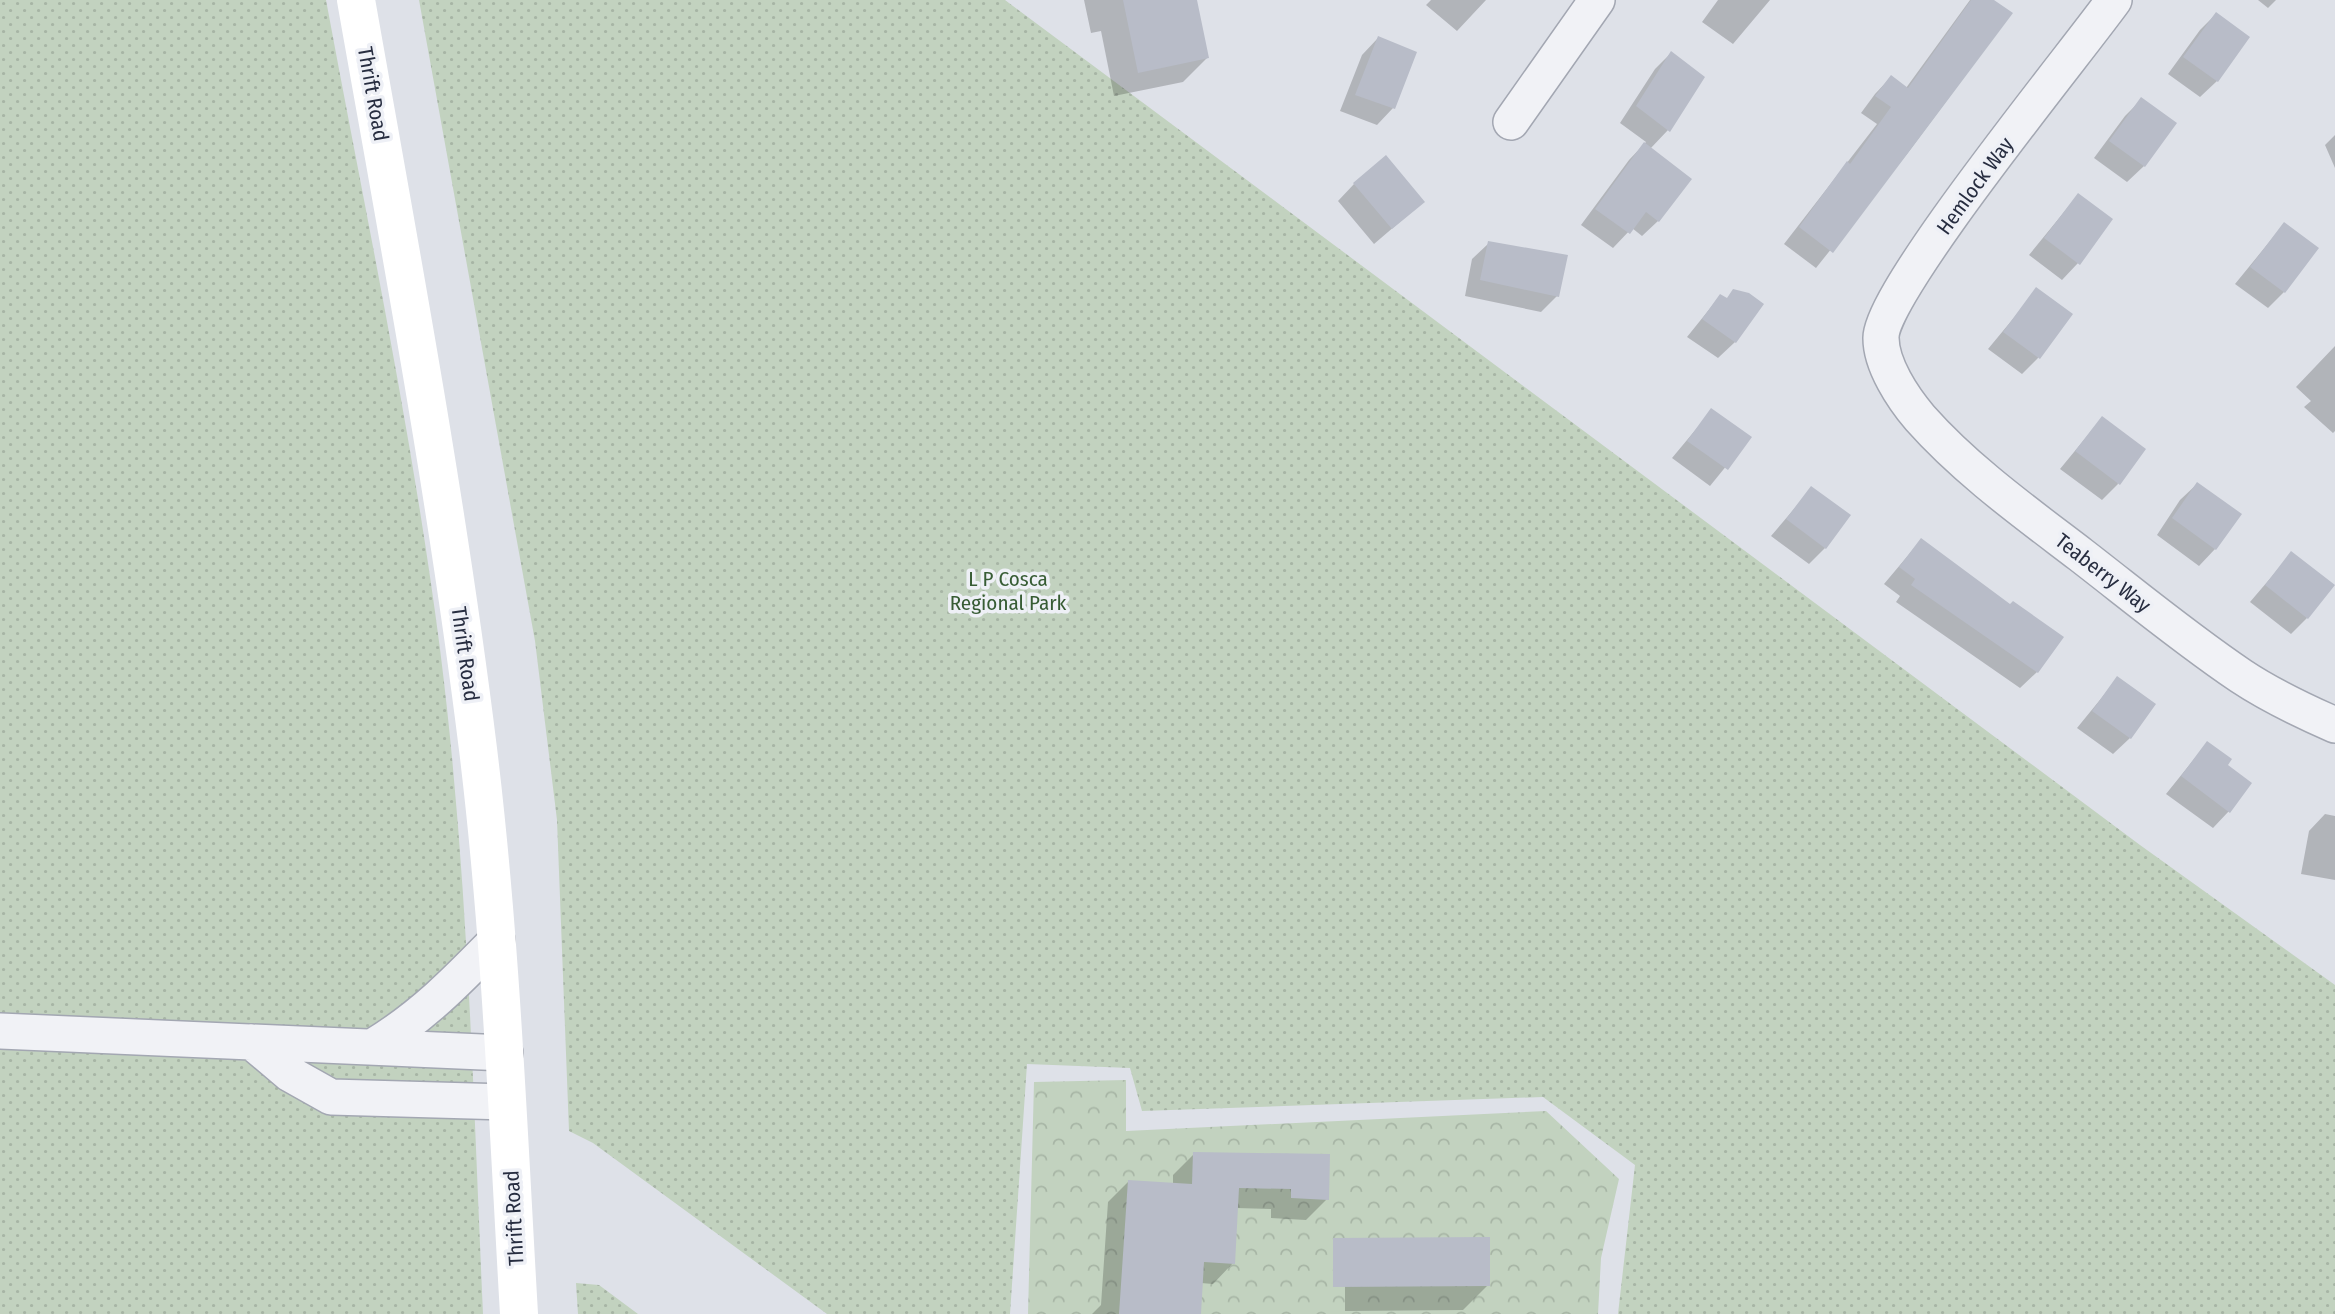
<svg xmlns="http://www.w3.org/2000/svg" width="2335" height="1314" viewBox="0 0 2335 1314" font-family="'Fira Sans Condensed',sans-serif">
<defs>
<pattern id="forest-crowns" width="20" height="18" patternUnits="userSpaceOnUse" patternTransform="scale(1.75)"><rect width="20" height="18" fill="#c2d2bf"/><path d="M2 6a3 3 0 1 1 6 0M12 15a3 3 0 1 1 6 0" fill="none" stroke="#a7b5a5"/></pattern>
<pattern id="park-dots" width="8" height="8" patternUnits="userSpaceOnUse" patternTransform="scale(1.75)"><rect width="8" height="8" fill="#c2d2bf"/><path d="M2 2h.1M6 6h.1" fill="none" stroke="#a7b5a5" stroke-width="1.8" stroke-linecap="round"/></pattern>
</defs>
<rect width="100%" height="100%" fill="#dee1e8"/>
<path fill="url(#forest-crowns)" d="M1126 1080V1131L1546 1111 1619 1179 1601 1258 1598 1314H1028L1034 1082Z"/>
<path fill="url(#park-dots)" d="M0 0H326C366 216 412 432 440 649 468 870 473 1092 483 1314H0Z
M419 0H1005L2140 845 2335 985V1314H1618L1635 1165 1543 1097 1142 1111 1130 1068 1027 1064 1010 1314H827L593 1143 569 1131 557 820 535 641Z
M576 1283 599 1285 638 1314H578Z"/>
<path fill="#0003" d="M1084 0H1195L1207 58 1183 82 1114 96 1101 31 1091 33Z
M1431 0H1486L1457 31 1426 5Z
M1718 0H1770L1733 44 1702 22Z
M1970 0H1991L2011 14 1907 154 1816 268 1784 244 1877 124 1861 113 1875 94 1891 77 1906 88Z
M2258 0H2276L2268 8Z
M2216 14 2217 81 2200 97 2168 74 2200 30Z
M1378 38 1415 53 1393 108 1377 125 1340 111 1362 55Z
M1671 53 1668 130 1650 149 1658 221 1642 236 1632 228 1613 248 1581 225 1629 160 1646 142 1620 123 1655 69Z
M2141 100 2144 166 2127 182 2094 158 2125 116Z
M2335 135V168L2325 145Z
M1354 184 1423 202 1374 244 1338 201Z
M2078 195V263L2062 280 2029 255Z
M2284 224V292L2268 308 2235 284Z
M1489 243 1557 296 1541 312 1465 296 1472 259Z
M2037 290 2038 358 2022 374 1988 349Z
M1720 296 1735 342 1718 358 1687 337Z
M2335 346V431L2333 433 2304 407 2311 401 2296 387Z
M1712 410 1749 438 1710 486 1672 458Z
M2102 418 2118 484 2102 500 2060 469Z
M2197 484 2215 549 2199 566 2157 535 2180 500Z
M1811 489 1825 548 1809 564 1771 536Z
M1921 540 2010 606 2061 637 2037 672 2020 688 1896 602 1900 596 1884 584Z
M2291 554 2307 618 2291 634 2250 602Z
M2117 679 2130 738 2113 754 2077 728Z
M2207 743 2226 765 2229 811 2213 828 2166 794Z
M2325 814 2335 816V880L2301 874 2309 831Z
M1194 1154 1327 1199 1306 1220 1271 1218V1209L1236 1208 1233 1263 1213 1284 1201 1283 1199 1314H1092L1101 1305 1108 1202 1128 1182 1173 1185V1175Z
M1345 1264 1488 1285 1463 1310 1345 1311Z"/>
<path fill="#b8bcc8" d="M1123 0H1197L1209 58 1138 73Z
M1971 0H1994L2013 13 1833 253 1799 227 1847 161 1850 164 1891 107 1875 96 1891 75 1908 88Z
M2216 12 2250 37 2218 82 2183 57Z
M1378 36 1417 52 1395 109 1355 95Z
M1671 51 1705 77 1670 132 1636 106Z
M2141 97 2177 123 2145 167 2109 141Z
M1644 142 1692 179 1659 222 1646 212 1630 234 1595 209Z
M1386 155 1425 202 1392 229 1353 183Z
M2078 193 2113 219 2080 265 2044 238Z
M2284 222 2319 248 2285 293 2250 267Z
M1488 241 1568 255 1559 297 1480 280Z
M2036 287 2073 314 2040 359 2003 332Z
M1733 289 1749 293 1764 304 1736 343 1702 319 1720 294 1727 298Z
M1711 408 1752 437 1728 470 1687 441Z
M2102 416 2146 449 2120 485 2075 451Z
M2197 482 2242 514 2216 550 2172 518Z
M1811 486 1851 515 1826 549 1786 519Z
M1921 538 2010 604 2013 601 2064 637 2038 673 1911 585 1915 579 1899 567Z
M2291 551 2335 585 2308 619 2265 585Z
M2117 676 2156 704 2131 739 2092 711Z
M2207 741 2232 759 2228 765 2252 783 2230 813 2181 776Z
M1193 1152 1330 1154 1329 1200 1291 1198V1189L1239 1188 1235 1264 1204 1262 1201 1314H1119L1128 1180 1192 1184Z
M1490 1237V1286L1333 1287V1238Z"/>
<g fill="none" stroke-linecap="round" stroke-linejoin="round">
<g stroke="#a3a7b2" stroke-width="38">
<path id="street" d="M2114 0C2076 53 1880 292 1881 338 1881 365 1903 398 1920 418 1966 470 2026 513 2081 555 2134 596 2186 639 2241 676 2271 696 2303 711 2335 725
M1511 122 1597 0
M0 1031 505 1053
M252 1042 290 1074 331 1097 507 1102
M372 1047C421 1018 457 981 497 940"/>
</g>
<use href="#street" stroke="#f1f2f6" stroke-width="35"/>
<path stroke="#fff" stroke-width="38" d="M356 0C400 249 447 498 478 749 501 937 508 1126 519 1314"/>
</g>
<g text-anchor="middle" stroke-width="7" stroke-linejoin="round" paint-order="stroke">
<g font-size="21" fill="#272d40" stroke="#eef0f6">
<text transform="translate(373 94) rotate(80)" y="7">Thrift Road</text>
<text transform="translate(1975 186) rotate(-54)" y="7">Hemlock Way</text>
<text transform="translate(2103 573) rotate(38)" y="7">Teaberry Way</text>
<text transform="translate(465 654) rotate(82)" y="7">Thrift Road</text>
<text transform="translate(514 1218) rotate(-93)" y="7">Thrift Road</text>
</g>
<g font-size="21" fill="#375c34" stroke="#eef0f6">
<text x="1008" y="586">L P Cosca<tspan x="1008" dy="24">Regional Park</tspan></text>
</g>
</g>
</svg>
